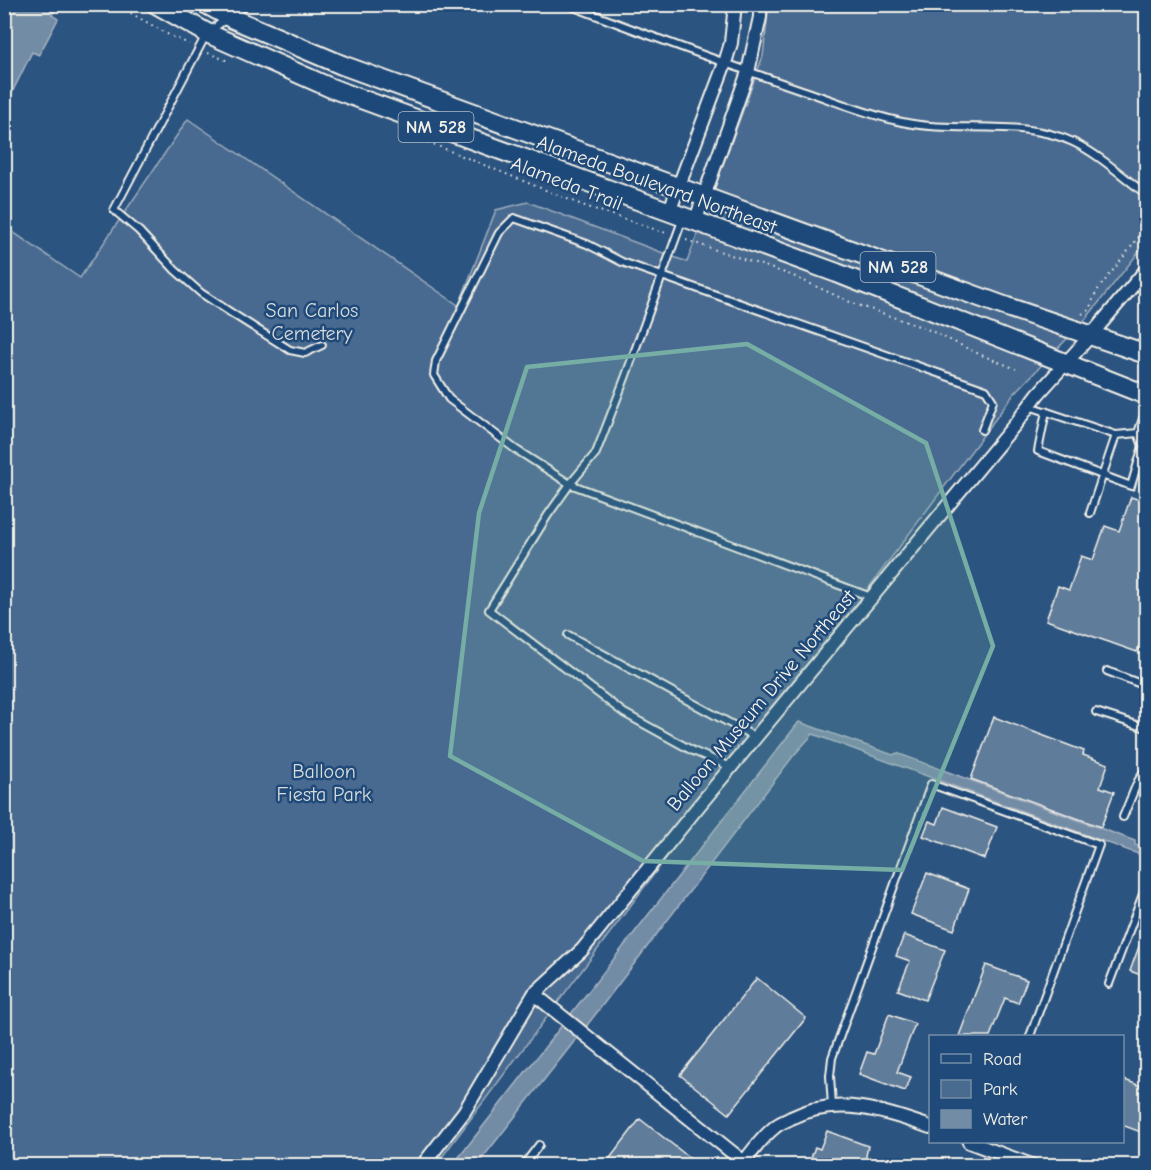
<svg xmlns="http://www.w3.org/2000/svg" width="1151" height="1170" viewBox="0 0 1151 1170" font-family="'Comic Neue',sans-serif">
<rect width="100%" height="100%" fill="#2c5481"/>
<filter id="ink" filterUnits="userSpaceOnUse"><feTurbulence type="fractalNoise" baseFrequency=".0167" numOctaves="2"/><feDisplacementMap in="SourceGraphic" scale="12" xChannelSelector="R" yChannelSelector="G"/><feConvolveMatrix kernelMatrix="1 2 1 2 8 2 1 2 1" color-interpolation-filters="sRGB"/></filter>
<g filter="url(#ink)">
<path fill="#496b90" stroke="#9eaebc" stroke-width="1.5" d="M769 5H1146V243L1085 320 1014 394 436 1165H5L4 226 80 278 188 119 458 305 455 315 496 210 528 202 687 262 763 56Z"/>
<path fill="#738ca6" stroke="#a7b4c0" stroke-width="1.5" d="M5 4 58 5 52 15 58 19 39 55 32 52 5 107Z
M799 722 893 755 897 753 1135 841V845L1146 848V857L813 734 794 755 588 1024 477 1165 452 1166Z"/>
<path fill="#5e7b9a" stroke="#f4f1e8" stroke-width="1.5" d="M1131 497 1146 502V626L1137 652 1046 620 1058 586 1069 590 1081 556 1093 560 1105 526 1119 531Z
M994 717 1084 751 1083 755 1108 764 1100 787 1114 792 1101 827 971 779Z
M943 807 997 827 985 859 923 836 929 821 937 824Z
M927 873 969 889 954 930 911 914Z
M1145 930H1146V977L1130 971Z
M904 935 945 950 925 1000 898 990 910 961 896 956Z
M986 965 1027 980 1018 1003 1005 998 990 1036H959Z
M757 978 806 1018 729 1114 680 1075Z
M889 1014 915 1024 897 1072 911 1077 905 1091 859 1074 867 1052 874 1054Z
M1122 1079 1146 1088V1134L1122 1125Z
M640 1119 700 1166H604Z
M827 1131 868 1146 864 1166H808L815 1147 820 1149Z"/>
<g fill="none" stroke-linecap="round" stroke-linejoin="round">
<g stroke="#f4f1e8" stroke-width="10">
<path id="lane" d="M247 4 207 33 114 210 139 231 175 270 201 293 236 316 290 350 305 353 322 345
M566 4C645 34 723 63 802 90 835 101 868 115 902 122 956 134 1022 118 1073 142 1100 155 1122 176 1146 194
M683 218 625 378 596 453 570 484 548 515 489 610 624 713 693 751 731 767
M1029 406 1116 435 1138 433 1143 446 1131 486 1038 451 1046 411
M1146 410 1138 433 1146 436
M1090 513 1116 435
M871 597 570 484 515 449 449 399 434 375 436 361 499 233 514 218 587 244 622 262 986 390 993 401 982 430
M568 635 755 737
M1107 671 1146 686
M1141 684 1146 676
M1096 712 1146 728
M1123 817 1138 781 1146 768
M1109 984 1146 886
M832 1106 830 1076 832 1058 931 784 1099 845 1030 1036
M523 1166 539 1145"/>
</g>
<g stroke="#f4f1e8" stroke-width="16">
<path id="street" d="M669 212 725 63 731 43 735 4
M695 222 748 72 760 17V4
M534 994 744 1162
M969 1142 1034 1166
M422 1166 464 1112 534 994 582 950 697 808 1017 422 1038 394 1092 334 1146 270
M741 1166C751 1153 762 1137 775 1127 779 1123 786 1121 791 1118 837 1095 885 1111 930 1127"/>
</g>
<g stroke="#f4f1e8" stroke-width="22">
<path id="primary" d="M156 4 207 33 331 88 837 273 1146 395
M206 4 231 18 342 65 1007 307 1146 354"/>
</g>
<path stroke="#f4f1e8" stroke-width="2" stroke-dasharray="1.5 4.5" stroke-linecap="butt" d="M115 4 167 34 189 44
M208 53 228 61
M406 133 582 205 666 233
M686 240 791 275 850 302 927 329 979 354 1016 369
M1082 314 1089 310 1096 292 1146 228"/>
<use href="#lane" stroke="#1f4a7a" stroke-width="6"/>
<use href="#street" stroke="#1f4a7a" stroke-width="12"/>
<use href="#primary" stroke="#1f4a7a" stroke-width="18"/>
</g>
</g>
<path fill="#76ada5" fill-opacity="0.2" stroke="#76ada5" stroke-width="4.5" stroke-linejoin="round" d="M747 344 926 443 993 646 902 870 643 861 450 756 479 513 527 367Z"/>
<g text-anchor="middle" stroke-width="5" stroke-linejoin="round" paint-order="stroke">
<g fill="#1f4a7a" stroke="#b4bfc7" stroke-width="1.5">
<rect x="398.5" y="112" width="75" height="30" rx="4.5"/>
<rect x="860.5" y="252" width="75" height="30" rx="4.5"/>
</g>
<g font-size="18" font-weight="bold" fill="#f4f1e8">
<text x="436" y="133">NM 528</text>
<text x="898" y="273">NM 528</text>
</g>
<g font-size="20" fill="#f4f1e8" stroke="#1f4a7a">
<text transform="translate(567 183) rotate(21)" y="7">Alameda Trail</text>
<text transform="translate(657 184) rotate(20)" y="7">Alameda Boulevard Northeast</text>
<text transform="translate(761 700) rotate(-50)" y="7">Balloon Museum Drive Northeast</text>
</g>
<g font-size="20" fill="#dadddb" stroke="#1f4a7a">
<text x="312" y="317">San Carlos<tspan x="312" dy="23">Cemetery</tspan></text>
<text x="324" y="778">Balloon<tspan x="324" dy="23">Fiesta Park</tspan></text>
</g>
</g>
<rect width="1151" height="1170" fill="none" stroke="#1f4a7a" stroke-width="24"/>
<rect x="12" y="12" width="1127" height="1146" fill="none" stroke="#f4f1e8" stroke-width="2" filter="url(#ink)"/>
<rect x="929" y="1035" width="195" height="108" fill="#1f4a7a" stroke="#748da6" stroke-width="1.5"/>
<rect x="941" y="1054" width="30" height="9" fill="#1f4a7a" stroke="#748da6" stroke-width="1.5"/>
<text x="983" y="1065" font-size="18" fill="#f4f1e8">Road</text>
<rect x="941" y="1080" width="30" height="18" fill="#496b90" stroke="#748da6" stroke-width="1.5"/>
<text x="983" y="1095" font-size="18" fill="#f4f1e8">Park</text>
<rect x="941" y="1110" width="30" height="18" fill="#738ca6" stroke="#748da6" stroke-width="1.5"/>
<text x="983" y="1125" font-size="18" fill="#f4f1e8">Water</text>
</svg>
